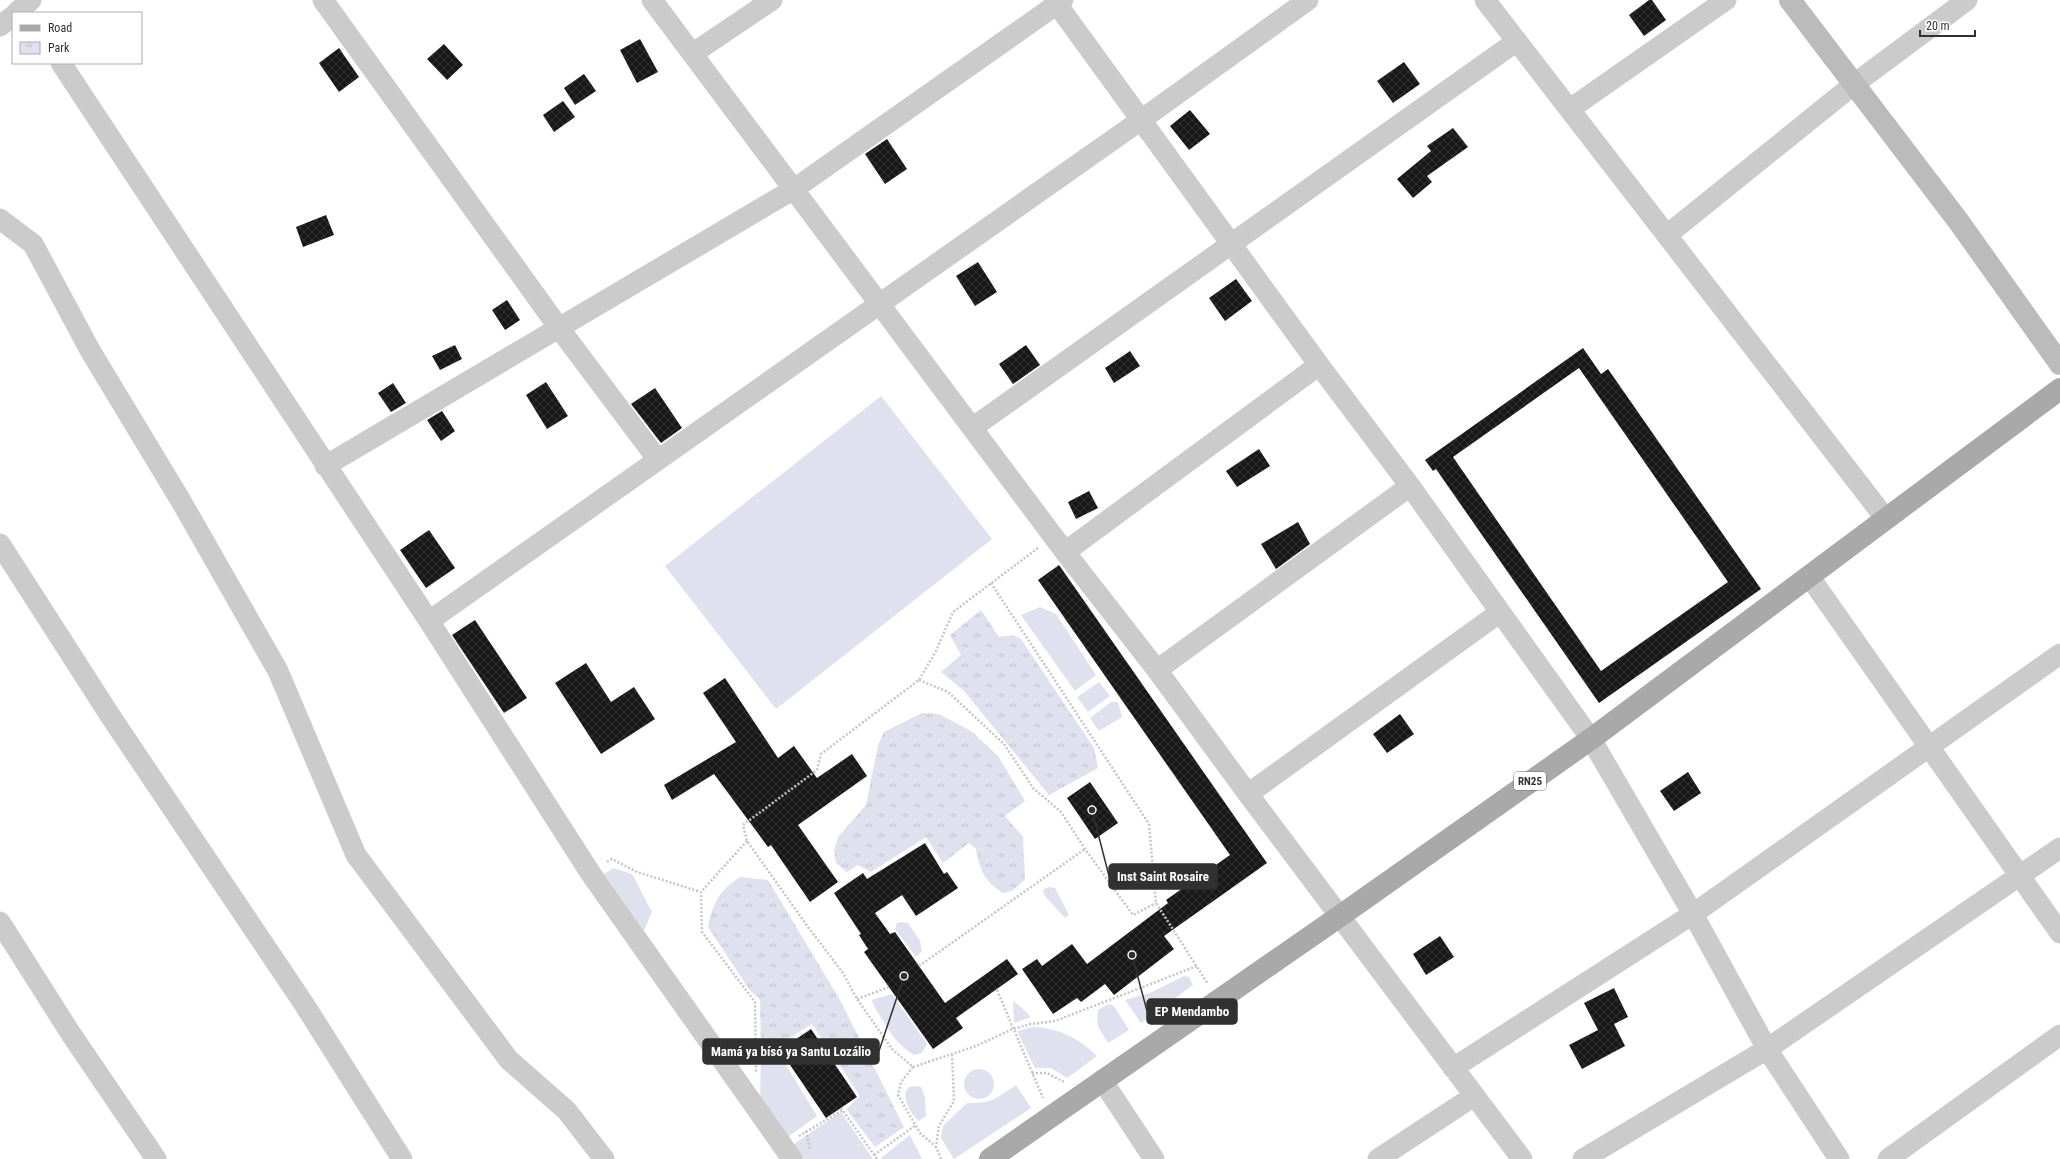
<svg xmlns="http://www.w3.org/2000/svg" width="2060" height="1159" viewBox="0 0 2060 1159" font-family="'Roboto Condensed',sans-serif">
<defs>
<pattern id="park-tufts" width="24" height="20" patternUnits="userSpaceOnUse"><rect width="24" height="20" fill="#e0e1ee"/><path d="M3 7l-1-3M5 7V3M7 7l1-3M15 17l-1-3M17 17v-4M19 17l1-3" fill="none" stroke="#c1c2cd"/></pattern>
<pattern id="building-cross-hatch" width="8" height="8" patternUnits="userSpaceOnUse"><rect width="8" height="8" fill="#181818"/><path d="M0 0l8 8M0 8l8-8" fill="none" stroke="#313131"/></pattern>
</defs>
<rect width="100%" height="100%" fill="#fff"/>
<path fill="#e0e1ee" d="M881 396 992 539 776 709 665 566Z
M1040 607 1056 614 1096 675 1075 691 1021 615Z
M1099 682 1110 696 1088 712 1077 697Z
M1111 702H1118L1122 717 1099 731 1090 718Z
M613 868 632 874 652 912 644 931 604 874Z
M1049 887 1055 888 1069 915 1065 918 1044 895 1043 890Z
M901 922 908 923 920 941 922 951 916 957 895 929 897 923Z
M1184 976 1189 977 1193 985 1141 1023 1125 1000 1150 993Z
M892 994 927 1044 922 1053 914 1055C894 1043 884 1023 873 1004L872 1000Z
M1013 1001 1022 1008 1031 1017 1014 1023Z
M1109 1004 1114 1006 1129 1030 1108 1043C1100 1030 1095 1026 1098 1010Z
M1033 1027C1059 1028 1079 1038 1097 1056L1067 1078 1051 1068H1035L1017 1031Z
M775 1047 817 1116 785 1139 760 1104 761 1048Z
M964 1084a15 15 0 1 1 30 0a15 15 0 1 1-30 0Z
M1016 1085 1031 1108 954 1159 941 1138 943 1126 967 1103C992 1104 996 1098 1016 1085Z
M916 1086 921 1087 925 1098 926 1116 919 1121C911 1115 905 1102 905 1093L909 1087Z
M841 1112 873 1159H800L791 1146Z
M910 1135 922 1159H882L881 1158Z"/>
<path fill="url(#park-tufts)" d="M981 610 999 637 1013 635 1021 639 1094 748 1098 768 1049 795 964 691 941 672 961 655 950 635Z
M922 713 939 714 971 731 998 756 1025 801 1005 816 1023 837 1025 879C1018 887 1013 892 1003 893 984 881 980 870 976 849L969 843 943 863 926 837 871 872 858 865 847 872 836 863 834 851 838 837 866 805 878 745 884 732Z
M740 877 768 880 840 1000 904 1127 875 1147 846 1109 860 1096 812 1024 775 1047 761 1048 760 1000 749 989 708 927C713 902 719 891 740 877Z"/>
<path fill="url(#building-cross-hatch)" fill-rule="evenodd" d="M1649 0H1652L1666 20 1644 36 1629 15Z
M640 39 658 72 637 83 620 50Z
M444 44 463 65 447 80 427 59Z
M339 48 359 77 339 92 319 63Z
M1404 62 1420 84 1393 103 1377 81Z
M584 74 596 91 575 105 564 88Z
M563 101 575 117 554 132 543 115Z
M1190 110 1210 134 1189 150 1170 126Z
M1453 128 1468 147 1427 176 1432 182 1413 198 1397 179 1431 151 1427 146Z
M887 139 907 169 885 184 865 154Z
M326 215 334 235 303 247 296 227Z
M978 262 997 292 975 306 956 276Z
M1236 279 1252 301 1225 321 1209 298Z
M507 300 520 320 505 330 492 310Z
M455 345 462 359 440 370 432 356Z
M1026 345 1040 365 1013 384 999 364Z
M1583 348 1601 374 1608 369 1761 589 1599 703 1436 469 1433 471 1425 460ZM1579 368 1728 582 1601 671 1453 457Z
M1130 351 1140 366 1114 383 1105 368Z
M546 382 568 416 547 429 526 395Z
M393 383 406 403 391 412 378 393Z
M655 388 682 428 661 443 631 404Z
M442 411 455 431 441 441 427 420Z
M1259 449 1270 466 1237 487 1226 471Z
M1089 491 1098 508 1076 519 1068 502Z
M1298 522 1310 544 1276 569 1261 544Z
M429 530 455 568 426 588 400 550Z
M1059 565 1267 863 1164 936 1174 949 1114 995 1105 984 1081 1002 1077 998 1053 1014 1022 969 1037 959 1042 966 1072 944 1087 964 1168 903 1166 900 1230 855 1038 580Z
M475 620 527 698 504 713 452 635Z
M586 663 611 702 634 687 655 719 601 754 555 683Z
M725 678 778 758 794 746 817 778 852 754 867 776 798 825 838 882 810 902 771 845 768 847 714 774 672 800 664 785 736 742 703 693Z
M1400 714 1414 734 1387 753 1373 734Z
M1688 772 1701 793 1674 811 1660 791Z
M1090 782 1118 823 1095 839 1067 798Z
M925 843 944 874 947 872 958 888 916 916 902 895 875 913 890 934 895 932 945 1003 1007 959 1018 974 956 1018 963 1028 933 1049 864 952 868 949 859 935 861 934 834 893 863 873 867 879Z
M1440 936 1454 957 1426 975 1413 954Z
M1614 988 1628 1017 1614 1024 1625 1046 1582 1069 1569 1045 1598 1030 1584 1003Z
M811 1029 857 1097 826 1118 780 1050Z"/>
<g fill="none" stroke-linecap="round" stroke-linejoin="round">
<path stroke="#c5c5c5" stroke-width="2.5" stroke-dasharray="2 2" stroke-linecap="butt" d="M1038 548 953 612 936 651 919 680 821 754 817 770 743 825 747 841 808 927 843 973 857 999 892 1049 913 1067 976 1046 1013 1029 1031 1024 1055 1021 1197 966
M991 583 1149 824 1156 903 1208 984
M919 680 948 692 1004 744 1033 788 1061 812 1085 849 1133 915 1156 903
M747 841 701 892 702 932 755 1002 756 1072
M607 862 612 859 637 872 701 892
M919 966 1085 849
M997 990 1043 1098
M857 999 889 987
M913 1067 901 1082 898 1095 920 1133 935 1146
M1032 1073H1047L1064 1082
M841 1108 877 1159
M806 1131 810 1150
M799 1136 843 1110
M874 1155 916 1125
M941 1159 936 1147 939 1126 954 1101 952 1054"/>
<path stroke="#cbcbcb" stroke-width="21" d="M323 0 559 328 658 460
M652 0 1065 552 1157 670 1248 794 1522 1159
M1054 0 1319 365 1410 486 1591 739 1693 914 1767 1049 1839 1159
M1485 0 1886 519
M16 13 31 0
M0 26 13 16
M692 54 772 0
M61 63 429 621 591 874 792 1159
M1570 109 1726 0
M0 219 33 244 91 352 181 501 278 671 356 855 509 1060 567 1111 604 1159
M1667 235 1853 85 1967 0
M972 428 1517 41
M325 466 794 189 1063 0
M0 544 111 717 304 1004 402 1159
M1065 552 1319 365
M1809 576 2060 933
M429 621 1141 120 1308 0
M1157 670 1410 486
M1248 794 1499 613
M0 922 71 1034 156 1159
M1453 1068 1693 914 2060 654
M1102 1080 1154 1159
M1378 1159 1474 1096
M1583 1159 1767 1049 2060 848
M1888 1159 2060 1035"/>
<path stroke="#bbb" stroke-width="22" d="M1790 0 1959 222 2060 364"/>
<path stroke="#a9a9a9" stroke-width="22" d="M990 1159 1340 916 1591 739 2060 389"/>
</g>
<g text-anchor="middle" stroke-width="4" stroke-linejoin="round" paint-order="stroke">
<rect fill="#fff" stroke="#6f6f6f" stroke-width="1" x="1514" y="772" width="32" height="18" rx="3"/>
<g font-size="11" font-weight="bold" fill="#313131">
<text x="1530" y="785">RN25</text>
</g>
</g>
<path fill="none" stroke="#313131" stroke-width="1.5" d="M1092 810L1109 876M1132 955L1147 1011M904 976L879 1051"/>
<g fill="#313131" stroke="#fff" stroke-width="1.5">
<circle cx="1092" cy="810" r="4"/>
<circle cx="1132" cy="955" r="4"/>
<circle cx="904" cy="976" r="4"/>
</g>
<g fill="#313131" stroke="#313131" stroke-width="1.5">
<rect x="1109" y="864" width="108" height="25" rx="4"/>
<rect x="1147" y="999" width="90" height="25" rx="4"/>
<rect x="703" y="1039" width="176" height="25" rx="4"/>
</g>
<g font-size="13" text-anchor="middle" font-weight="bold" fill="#fff">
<text x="1163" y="881">Inst Saint Rosaire</text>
<text x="1192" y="1016">EP Mendambo</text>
<text x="791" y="1056">Mamá ya bísó ya Santu Lozálio</text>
</g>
<rect x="12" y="12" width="130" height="52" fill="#ffffff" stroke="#adadad"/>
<rect x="20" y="25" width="20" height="6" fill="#a9a9a9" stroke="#adadad"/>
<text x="48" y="32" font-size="12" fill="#313131">Road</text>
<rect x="20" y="42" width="20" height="12" fill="url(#park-tufts)" stroke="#adadad"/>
<text x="48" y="52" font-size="12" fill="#313131">Park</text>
<path d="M1920 30v6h55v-6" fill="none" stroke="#313131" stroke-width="2"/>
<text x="1926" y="30" font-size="12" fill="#313131" stroke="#ffffff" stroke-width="3" paint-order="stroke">20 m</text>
</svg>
